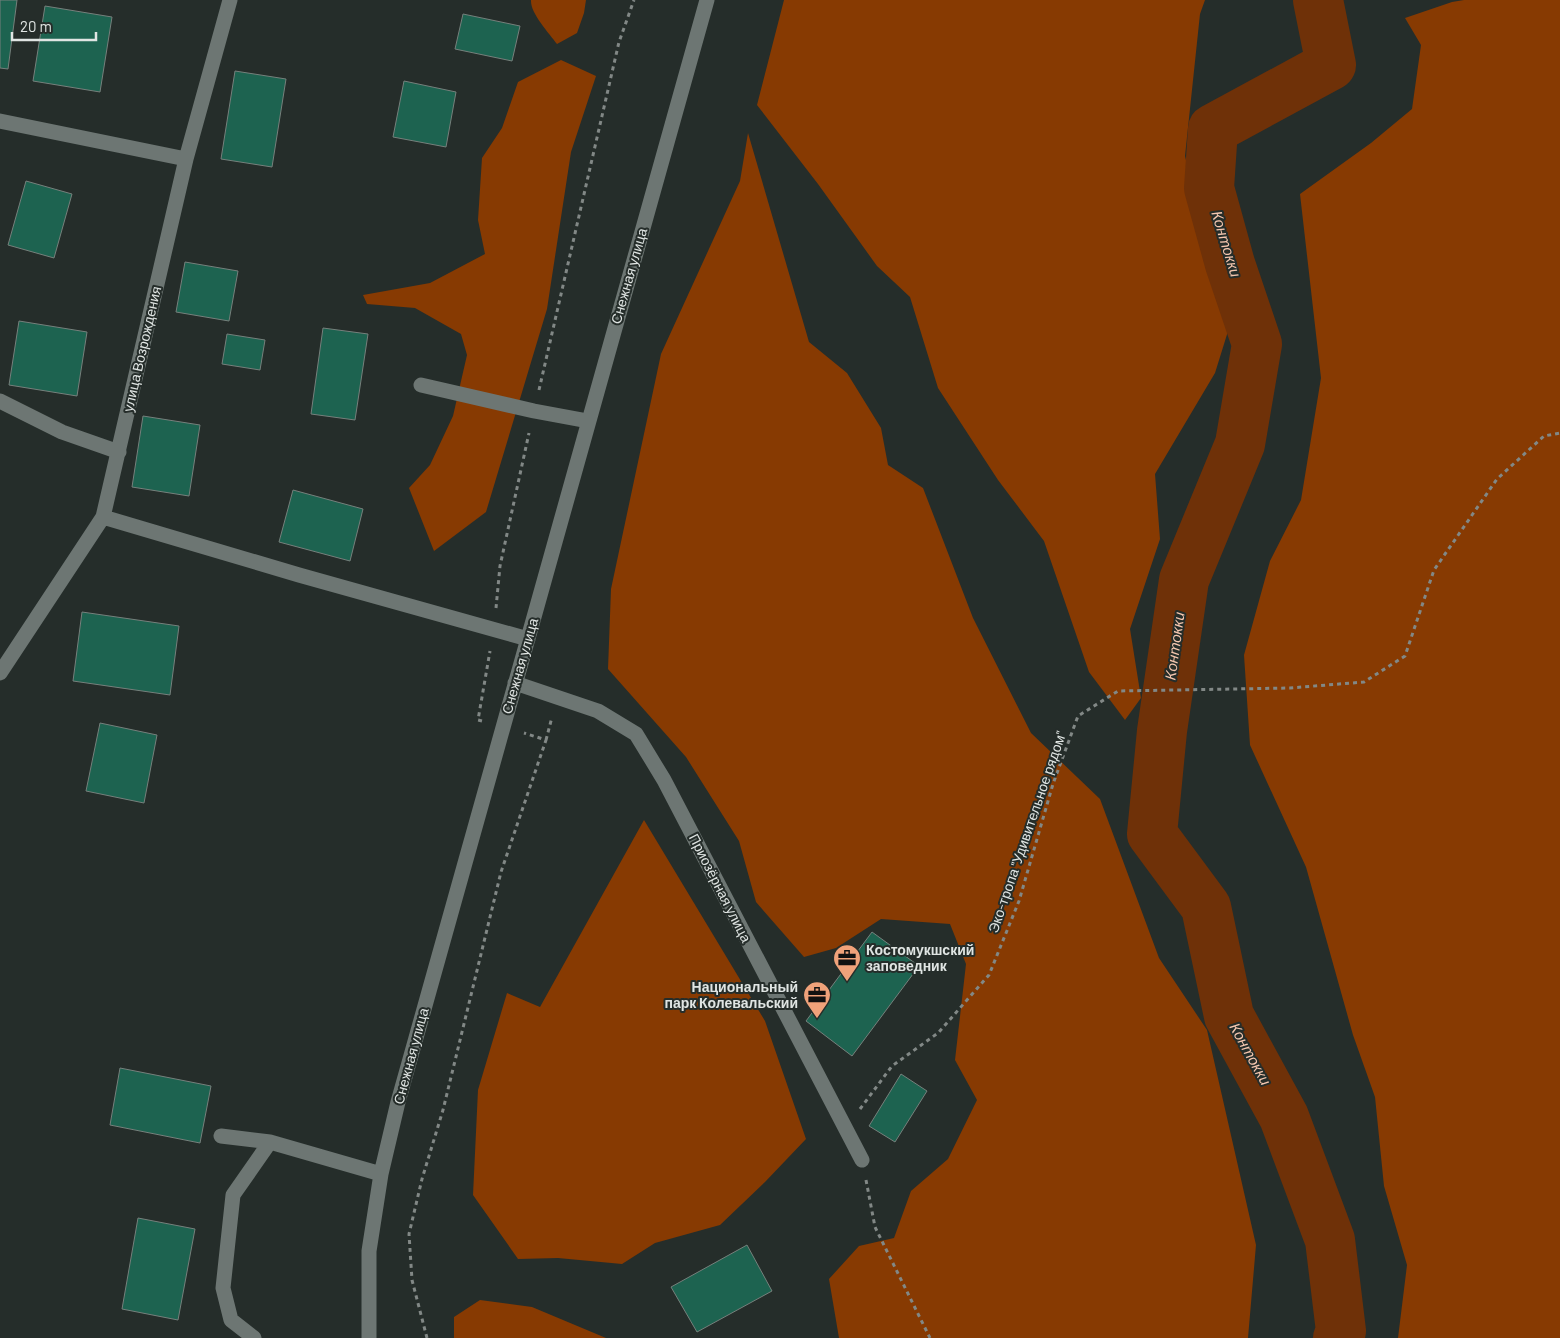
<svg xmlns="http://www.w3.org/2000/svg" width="1560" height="1338" viewBox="0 0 1560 1338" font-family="Barlow,sans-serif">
<rect width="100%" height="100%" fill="#252d2a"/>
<path fill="#873a02" d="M531 0H586L584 13 577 33 557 44C549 33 530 13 531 0Z
M784 0H1205L1200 14 1185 156 1199 214 1222 255 1229 328 1215 373 1155 474 1160 539 1130 629 1141 698 1125 720 1089 672 1044 541 998 480 938 388 910 297 877 266 818 184 757 105Z
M1464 0H1560V1338H1398L1407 1265 1384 1186 1375 1097 1353 1035 1306 867 1250 745 1244 655 1270 561 1301 500 1321 378 1300 194 1371 143 1412 109 1421 45 1405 18 1452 2Z
M561 60 596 76 571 152 547 309 486 512 434 551 409 488 430 465 453 416 467 355 461 334 415 308 367 304 363 295 430 283 485 254 478 220 482 158 502 128 518 82Z
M748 133 809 342 847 373 881 428 888 465 923 488 973 618 1031 733 1100 799 1159 958 1207 1030 1256 1245 1248 1338H839L829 1279 859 1246 894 1238 911 1191 948 1159 977 1100 955 1060 966 964 950 924 881 919 836 948 804 957 756 902 739 841 686 757 608 669 611 589 661 354 740 181Z
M644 820 765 1021 806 1139 765 1182 720 1225 655 1243 622 1264 558 1258 518 1259 473 1195 478 1090 507 993 540 1007Z
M480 1300 532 1307 606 1338H454V1317Z"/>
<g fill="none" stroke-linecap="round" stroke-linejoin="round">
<path stroke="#6f3108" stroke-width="50" d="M1318 0 1331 65 1213 129 1209 188 1230 264 1257 344 1240 444 1184 580 1162 731 1152 834 1206 907 1229 1016 1284 1117 1330 1240 1341 1331 1338 1338"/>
</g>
<path fill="#1d6350" stroke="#76807c" d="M0 0H17L8 69 0 68Z
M45 6 112 17 100 92 33 81Z
M463 14 520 26 512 61 455 49Z
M235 71 286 79 272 167 221 159Z
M404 81 456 92 446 147 393 137Z
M26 181 72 194 54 258 8 245Z
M185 262 238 271 229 321 176 312Z
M19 321 87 332 77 396 9 385Z
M323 328 368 334 355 420 311 414Z
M227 334 265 340 260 370 222 364Z
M143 416 200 425 189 496 132 487Z
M293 490 363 509 350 561 279 542Z
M82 612 179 626 170 695 73 681Z
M100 723 157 735 144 803 86 791Z
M872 932 919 966 852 1056 806 1021Z
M120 1068 211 1086 200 1143 110 1125Z
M901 1074 927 1091 895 1142 869 1126Z
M138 1218 195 1229 178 1320 122 1309Z
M747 1245 772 1291 697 1332 671 1287Z"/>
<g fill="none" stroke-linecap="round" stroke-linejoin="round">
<path stroke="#828886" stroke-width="3" stroke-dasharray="4 4" stroke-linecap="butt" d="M539 390 619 42 634 0
M496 608 500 566 529 433
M482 721 478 720 490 651
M546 740 552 717
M860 1109 892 1066 938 1033 989 975 1019 901 1053 784 1078 716 1118 691 1290 688 1364 682 1405 656 1434 570 1497 479 1544 436 1560 433
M866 1180 875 1227 930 1338
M427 1338 412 1280 409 1234 422 1179 443 1110 501 872 546 740 524 733"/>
<path stroke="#6d7673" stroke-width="15" d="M0 121 186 159
M421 385 534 411 588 421
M0 401 62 432 119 452
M103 517 299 575 528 639
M0 673 103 517 186 159 230 0
M515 683 598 711 636 734 664 780 862 1160
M221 1136 270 1142 381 1174
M254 1338 231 1320 223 1288 233 1195 270 1142
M369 1338V1251L381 1174 398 1102 707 0"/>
</g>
<defs>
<g id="office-pin" transform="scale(1.4375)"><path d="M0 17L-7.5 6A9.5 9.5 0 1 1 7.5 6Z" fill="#f0a27a" stroke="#252d2a"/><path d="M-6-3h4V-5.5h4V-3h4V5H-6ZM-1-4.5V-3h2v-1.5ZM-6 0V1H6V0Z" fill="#111"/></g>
</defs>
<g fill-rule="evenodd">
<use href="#office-pin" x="847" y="958"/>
<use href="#office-pin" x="817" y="995"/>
</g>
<g text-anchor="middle" stroke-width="4" stroke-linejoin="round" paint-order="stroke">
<g font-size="14" fill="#e0e5e3" stroke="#252d2a">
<text transform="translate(629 276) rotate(-74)" y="5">Снежная улица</text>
<text transform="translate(142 349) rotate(-77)" y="5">улица Возрождения</text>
<text transform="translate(520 666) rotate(-74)" y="5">Снежная улица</text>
<text transform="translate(1027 832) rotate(-71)" y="5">Эко-тропа "Удивительное рядом"</text>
<text transform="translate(720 888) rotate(63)" y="5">Приозёрная улица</text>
<text transform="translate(411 1056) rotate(-75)" y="5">Снежная улица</text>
</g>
<g font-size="14" font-weight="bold" fill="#e0e5e3" stroke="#252d2a" text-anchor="start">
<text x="866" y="955">Костомукшский<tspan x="866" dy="16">заповедник</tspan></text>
<text x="798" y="992" text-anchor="end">Национальный<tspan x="798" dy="16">парк Колевальский</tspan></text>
</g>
<g font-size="15" font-style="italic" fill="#f5c7af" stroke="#252d2a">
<text transform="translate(1226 244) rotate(73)" y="5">Контокки</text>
<text transform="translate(1175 646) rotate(-82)" y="5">Контокки</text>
<text transform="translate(1250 1054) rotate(61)" y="5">Контокки</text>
</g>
</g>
<path d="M12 32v8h84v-8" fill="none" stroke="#e0e5e3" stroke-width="2.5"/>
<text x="20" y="32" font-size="15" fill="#e0e5e3" stroke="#252d2a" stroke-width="4" paint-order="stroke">20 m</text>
</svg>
